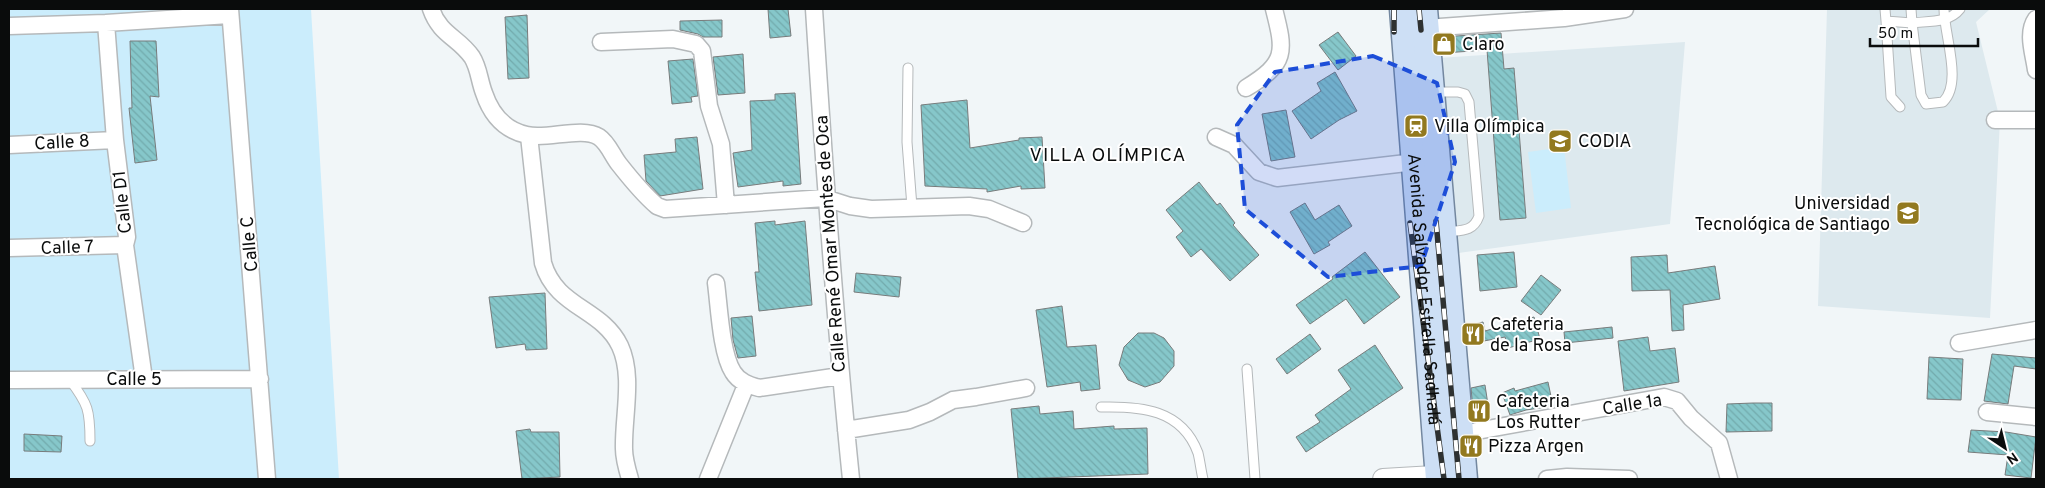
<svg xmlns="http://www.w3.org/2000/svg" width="2045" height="488" viewBox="0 0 2045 488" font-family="Overpass,sans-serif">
<defs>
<pattern id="building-back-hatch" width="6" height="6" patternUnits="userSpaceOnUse" patternTransform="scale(1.25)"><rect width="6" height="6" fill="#86c7ca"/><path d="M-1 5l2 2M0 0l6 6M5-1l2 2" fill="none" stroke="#72aaac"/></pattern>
</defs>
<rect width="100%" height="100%" fill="#f1f6f8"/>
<path fill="#dde9ee" d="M1827 9H1990L1976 22 2000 120 1990 318 1818 306Z
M1685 42 1670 224 1451 254 1438 58Z"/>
<path fill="#cbedfc" d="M9 9H311L339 479H9Z
M1564 147 1571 208 1536 213 1528 152Z"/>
<path fill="url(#building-back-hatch)" stroke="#787c7c" d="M768 9H788L791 36 770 38Z
M527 15 529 78 508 79 505 17Z
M722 20V37H703L698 34 680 30V21Z
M1338 32 1356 56 1338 70 1319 45Z
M1501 33 1504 69 1514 68 1526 218 1500 220 1487 50 1443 53 1441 37Z
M130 41H156L159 97 150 96 157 160 135 163 129 108H132Z
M743 54 745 93 718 95 713 57Z
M693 59 698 96 691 97 692 102 672 104 668 61Z
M1335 72 1357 111 1339 120 1311 139 1292 111 1321 91 1317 83Z
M795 93 801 184 783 186V181L738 187 733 153 752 150 750 101 775 100V94Z
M967 100 970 148 1019 140V138L1042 137 1045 188 1021 189V186L987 192V189L925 186 921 105Z
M1286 110 1295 157 1271 161 1262 114Z
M697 137 703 189 660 196 646 181 644 155 676 152 675 139Z
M1199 182 1217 205 1220 203 1235 223 1233 225 1259 255 1230 281 1201 249 1191 257 1176 237 1183 231 1166 210Z
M1305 203 1315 220 1339 205 1352 226 1328 242 1330 245 1314 254 1290 212Z
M775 221V225L805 221 812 305 759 311 755 272H759L755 223Z
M1365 252 1400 297 1364 324 1346 299 1310 324 1296 305 1333 279 1332 277Z
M1514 252 1517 287 1480 291 1477 255Z
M1667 255 1668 273 1715 266 1720 299 1683 305 1684 330 1672 331 1670 290 1632 291 1631 257Z
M856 273 901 277 899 297 854 292Z
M1541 275 1561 290 1541 315 1521 301Z
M545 293 547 349 526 350 525 344 496 348 489 297Z
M1062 306 1067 347 1096 345 1100 389 1081 391 1080 382 1047 387 1036 310Z
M752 316 756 356 738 358 733 340 731 318Z
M1534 317 1540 339 1508 348 1505 337 1468 344 1466 326 1483 322 1485 331Z
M1612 327 1613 338 1565 343 1564 332Z
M1138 333H1154L1164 338 1174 351V366L1160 382 1145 387 1128 380 1119 365 1124 347Z
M1310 334 1321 349 1287 374 1276 359Z
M1648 337 1650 351 1675 348 1679 382 1624 391 1618 341Z
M1375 345 1403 388 1306 452 1296 437 1320 422 1315 415 1351 389 1338 370Z
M1992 354 2036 358V369L2014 366 2008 404 1984 401Z
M1929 357 1963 359 1961 400 1927 399Z
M1548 382 1553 406 1526 410 1510 415 1502 393 1514 388 1515 391Z
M1485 385 1490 418 1474 421 1471 388Z
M1753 403H1772V431L1726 432 1727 404Z
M1039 406 1040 414 1073 411 1074 429 1114 426V429L1147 428 1148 474 1018 479 1011 409Z
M530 429 531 432H559L560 477 522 479 516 431Z
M1971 430 2006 432 2036 437 2031 478 2005 475 2008 455 1968 452Z
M24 434 62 436 61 452 24 451Z"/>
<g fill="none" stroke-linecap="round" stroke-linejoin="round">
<g stroke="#b5b9bb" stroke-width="11">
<path id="service" d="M1885 9 1886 21 1912 23 1921 95 1926 104 1943 102C1963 83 1944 35 1944 9
M1911 9 1912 23C1929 21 1949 23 1960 9
M1886 21 1891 97 1900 107
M908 68 907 142 912 207
M1434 92H1458L1465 94 1469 102 1479 216C1473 233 1460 230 1445 232
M1247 369 1255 479
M70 380C88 404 90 410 90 441
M1101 407C1140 406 1182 409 1198 453 1200 461 1201 471 1203 479"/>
</g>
<g stroke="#b5b9bb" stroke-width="19">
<path id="minor" d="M230 9 267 479
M431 9C440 35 458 37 472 57 479 68 479 80 484 93 491 114 504 130 527 135 547 140 582 126 599 137 608 143 612 155 619 164 630 178 643 194 657 206L665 209 825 198 850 206 871 209 969 206 989 209 1023 223
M814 9C824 166 835 323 851 479
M2036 19C2026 33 2034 54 2036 70
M106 23 115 140 127 237 125 245 144 379
M9 26 106 23 229 15
M1426 28 1564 18 1625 9
M601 42 673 39 696 44 702 51 709 106 721 144 726 205
M1246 88C1287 63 1285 52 1274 9
M1995 120H2036
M529 136 543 263C556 308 602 308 620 346 634 376 623 417 624 449 624 459 627 469 630 479
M1216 137 1234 145 1259 172 1277 178 1415 162
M9 145 115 140
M9 248 125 245
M716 283C719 305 721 354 733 372 739 382 749 385 759 388L840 376
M1959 343 2036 330
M9 380 260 379
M1987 412 2036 417
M846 430 909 420 930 412 953 400 976 397 1026 388
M1460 434 1664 397 1677 401 1691 418 1719 443 1729 479
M708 479 746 385
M1547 479 1567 477 1629 479"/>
</g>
<g stroke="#b5b9bb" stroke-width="22">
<path id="tertiary" d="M1383 479 1451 475"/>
</g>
<g stroke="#73879f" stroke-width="29">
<g id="primary">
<path id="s1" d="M1403 9 1439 479"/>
<path d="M1424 9 1464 479"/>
</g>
</g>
<use href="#service" stroke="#fff" stroke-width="9"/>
<use href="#minor" stroke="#fff" stroke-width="16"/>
<use href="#tertiary" stroke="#fff" stroke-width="20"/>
<use href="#primary" stroke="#cddff5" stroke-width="26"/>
<g stroke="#2e3131" stroke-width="5.5">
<path id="rail" d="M1394 9V32
M1419 9 1421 30
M1436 221 1459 479
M1410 223 1444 479"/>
</g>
<use href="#rail" stroke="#fff" stroke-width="4" stroke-dasharray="11" stroke-linecap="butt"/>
</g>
<path fill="#1d4ed8" fill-opacity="0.2" stroke="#1d4ed8" stroke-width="4" stroke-dasharray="10 6" stroke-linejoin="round" d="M1373 56 1437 83 1455 162 1421 266 1328 277 1245 209 1237 125 1275 72Z"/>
<defs>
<g id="shop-square" transform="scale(1.25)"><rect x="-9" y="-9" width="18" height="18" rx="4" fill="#92791f" stroke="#fff"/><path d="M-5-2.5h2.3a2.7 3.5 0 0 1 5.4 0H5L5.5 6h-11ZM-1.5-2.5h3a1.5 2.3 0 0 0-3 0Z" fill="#fff"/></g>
<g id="station-square" transform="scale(1.25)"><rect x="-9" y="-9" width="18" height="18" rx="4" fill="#92791f" stroke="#fff"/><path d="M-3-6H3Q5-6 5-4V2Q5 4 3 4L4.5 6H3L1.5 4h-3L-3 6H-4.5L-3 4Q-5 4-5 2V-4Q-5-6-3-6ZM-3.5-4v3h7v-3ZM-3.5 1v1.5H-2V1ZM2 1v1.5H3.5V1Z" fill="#fff"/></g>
<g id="school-square" transform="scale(1.25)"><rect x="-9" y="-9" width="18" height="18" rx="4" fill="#92791f" stroke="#fff"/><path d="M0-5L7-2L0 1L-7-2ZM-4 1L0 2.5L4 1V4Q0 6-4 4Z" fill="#fff"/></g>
<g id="university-square" transform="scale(1.25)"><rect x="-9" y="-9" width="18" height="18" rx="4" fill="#92791f" stroke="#fff"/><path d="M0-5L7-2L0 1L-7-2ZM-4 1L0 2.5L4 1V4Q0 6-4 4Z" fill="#fff"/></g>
<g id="restaurant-square" transform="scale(1.25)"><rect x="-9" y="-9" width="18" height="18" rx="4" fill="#92791f" stroke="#fff"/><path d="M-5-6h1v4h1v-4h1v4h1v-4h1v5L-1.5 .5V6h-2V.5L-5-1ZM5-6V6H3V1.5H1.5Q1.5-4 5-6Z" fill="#fff"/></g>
</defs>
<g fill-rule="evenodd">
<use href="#shop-square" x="1444" y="44"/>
<use href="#station-square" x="1416" y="126"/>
<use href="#school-square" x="1560" y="141"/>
<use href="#university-square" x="1908" y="213"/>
<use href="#restaurant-square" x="1473" y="334"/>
<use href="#restaurant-square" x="1479" y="411"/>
<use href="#restaurant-square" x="1471" y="446"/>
</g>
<g text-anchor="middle" stroke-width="4" stroke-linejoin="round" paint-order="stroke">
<g font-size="18" fill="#0a0c0c" stroke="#fff" text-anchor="start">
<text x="1462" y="50">Claro</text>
<text x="1434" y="132">Villa Olímpica</text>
<text x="1578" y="147">CODIA</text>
<text x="1890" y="209" text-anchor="end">Universidad<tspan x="1890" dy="21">Tecnológica de Santiago</tspan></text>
<text x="1490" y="330">Cafeteria<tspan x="1490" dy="21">de la Rosa</tspan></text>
<text x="1496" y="407">Cafeteria<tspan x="1496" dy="21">Los Rutter</tspan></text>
<text x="1488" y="452">Pizza Argen</text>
</g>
<g font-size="18" fill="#0a0c0c" stroke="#fff">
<text transform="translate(62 142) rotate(-3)" y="6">Calle 8</text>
<text transform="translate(122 202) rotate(-96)" y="6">Calle D1</text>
<text transform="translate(249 244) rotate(-95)" y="6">Calle C</text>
<text transform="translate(830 244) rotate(-94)" y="6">Calle René Omar Montes de Oca</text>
<text transform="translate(67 247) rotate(-2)" y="6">Calle 7</text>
<text dy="6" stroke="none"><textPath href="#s1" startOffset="281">Avenida Salvador Estrella Sadhalá</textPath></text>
<text x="134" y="385">Calle 5</text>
<text transform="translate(1632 404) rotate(-9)" y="6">Calle 1a</text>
</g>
<g font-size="19" letter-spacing="1" fill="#0a0c0c" stroke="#fff">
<text x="1108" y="161">VILLA OLÍMPICA</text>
</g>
</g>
<rect width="2045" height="488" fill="none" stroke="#0a0c0c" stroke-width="20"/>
<g transform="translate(2005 448) rotate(145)" stroke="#ffffff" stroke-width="4" paint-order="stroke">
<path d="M0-4L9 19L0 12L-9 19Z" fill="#0a0c0c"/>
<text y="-8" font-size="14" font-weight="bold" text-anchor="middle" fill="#0a0c0c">N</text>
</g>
<path d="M1870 38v8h108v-8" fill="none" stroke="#0a0c0c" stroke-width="2.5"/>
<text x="1878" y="38" font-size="15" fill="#0a0c0c" stroke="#ffffff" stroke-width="4" paint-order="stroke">50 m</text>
</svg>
